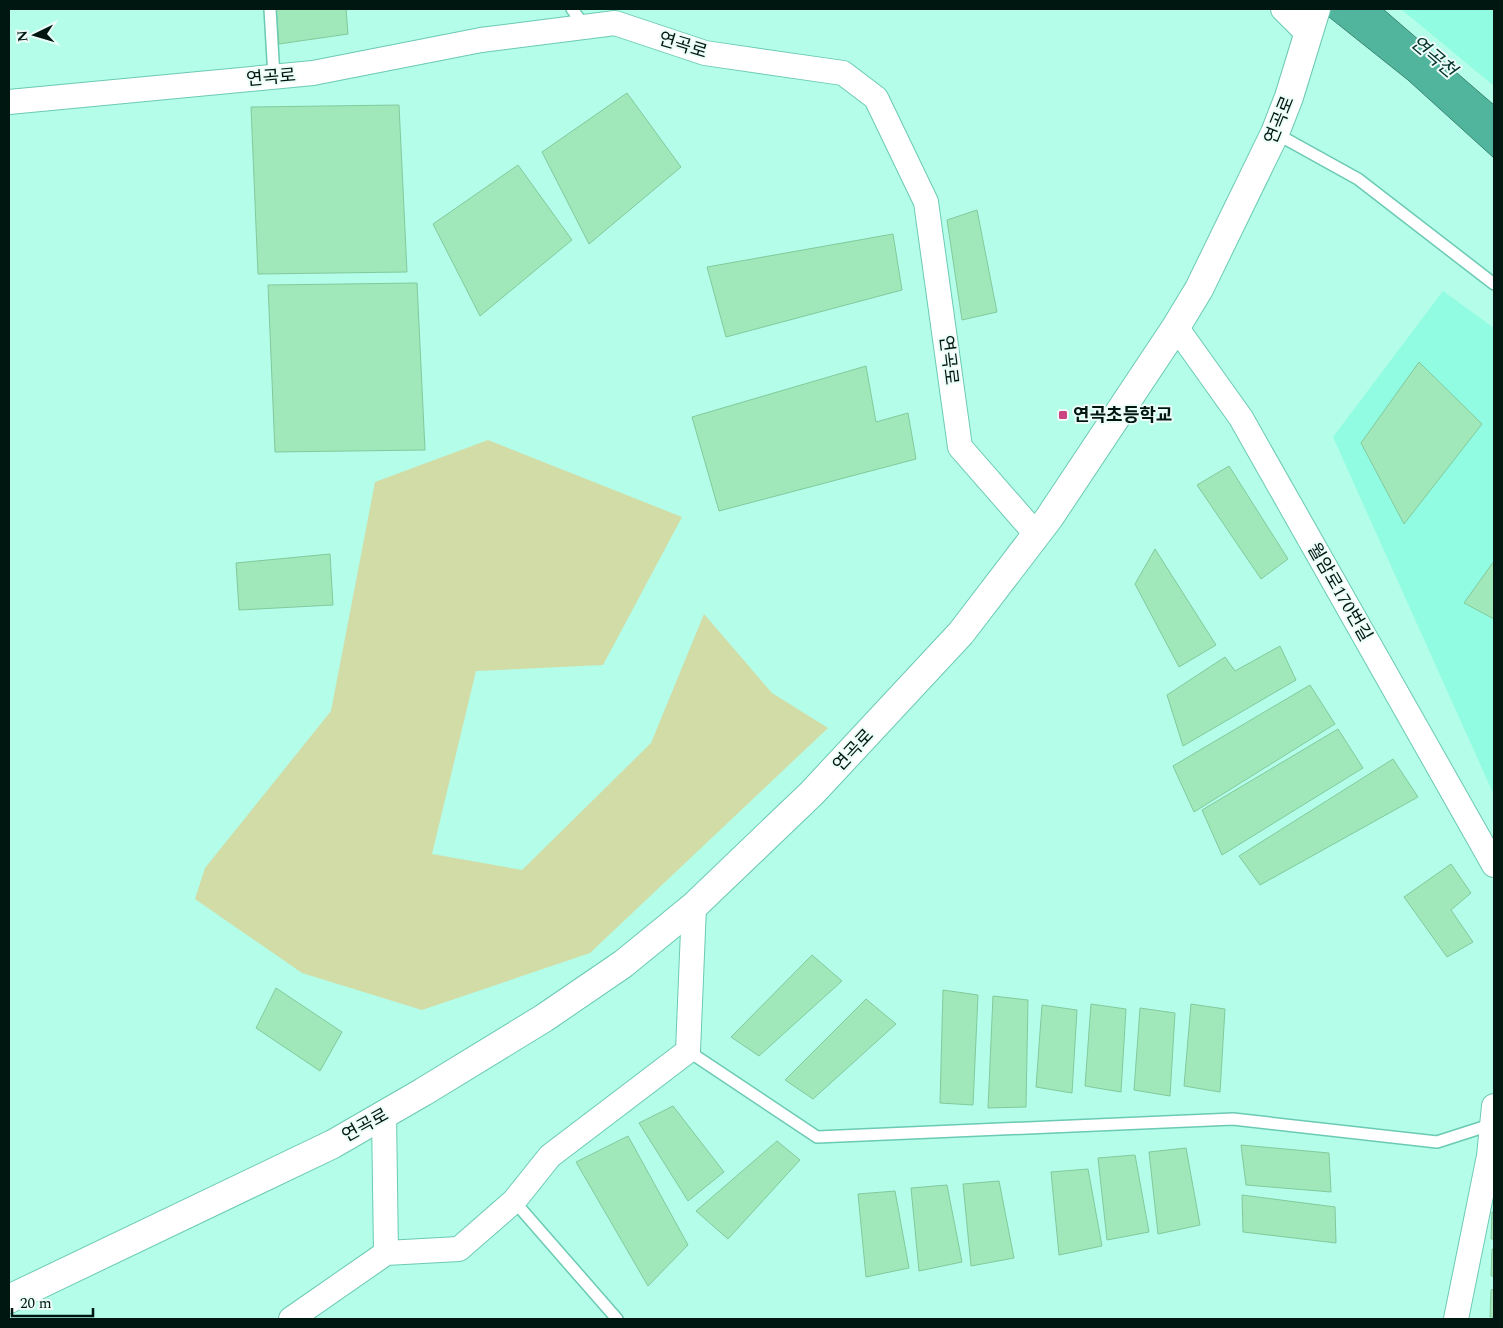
<svg xmlns="http://www.w3.org/2000/svg" width="1503" height="1328" viewBox="0 0 1503 1328" font-family="Spectral,'Noto Sans KR',serif">
<rect width="100%" height="100%" fill="#b3fde9"/>
<path fill="#91fce1" d="M1401 9H1494V86Z
M1443 291 1494 328V795L1333 437Z"/>
<path fill="#d2dca7" d="M488 440 682 517 603 665 476 671 432 854 522 870 651 743 704 614 772 693 828 728 590 953 422 1010 302 973 195 899 205 868 331 711 375 482Z"/>
<path fill="#51b59e" stroke="#398674" d="M1319 9H1383L1494 105V158L1408 80Z"/>
<path fill="#a0e8ba" stroke="#82ca9d" d="M276 9H346L348 34 279 44Z
M627 93 681 167 589 244 542 152Z
M399 105 407 272 258 274 251 107Z
M518 165 572 240 480 316 433 224Z
M977 210 997 312 962 320 947 220Z
M893 234 902 290 726 337 707 267Z
M417 283 425 450 275 452 268 285Z
M1419 362 1482 424 1404 524 1361 443Z
M866 366 876 422 908 413 916 459 719 511 692 417Z
M1229 466 1288 559 1261 579 1197 485Z
M1155 549 1216 645 1179 667 1135 584Z
M330 554 333 605 239 610 236 563Z
M1494 561V619L1464 603Z
M1280 646 1296 680 1183 746 1167 695 1225 657 1235 671Z
M1310 685 1335 724 1194 812 1173 766Z
M1338 729 1363 768 1222 855 1202 810Z
M1393 759 1418 797 1260 885 1239 856Z
M1451 864 1471 893 1451 910 1473 942 1447 957 1404 897Z
M812 955 842 981 759 1056 731 1037Z
M276 988 342 1032 320 1071 256 1028Z
M943 990 978 995 973 1105 940 1103Z
M993 996 1028 1000 1026 1107 988 1108Z
M866 999 896 1024 813 1099 785 1080Z
M1091 1004 1126 1009 1121 1092 1085 1086Z
M1191 1004 1225 1009 1220 1092 1184 1086Z
M1042 1005 1077 1010 1072 1093 1036 1087Z
M1140 1008 1175 1013 1170 1096 1134 1090Z
M673 1106 724 1172 688 1201 639 1123Z
M628 1136 688 1245 648 1286 576 1162Z
M777 1141 800 1160 728 1239 696 1211Z
M1241 1145 1329 1153 1331 1192 1246 1185Z
M1186 1148 1200 1225 1158 1234 1149 1152Z
M1135 1155 1149 1232 1107 1240 1098 1158Z
M1088 1169 1102 1246 1059 1255 1051 1172Z
M999 1181 1014 1258 971 1266 963 1184Z
M947 1185 962 1262 919 1271 911 1188Z
M895 1191 909 1268 866 1277 858 1194Z
M1242 1195 1335 1207 1336 1243 1243 1232Z
M1492 1212H1494V1239H1491Z
M1492 1249H1494V1276H1491Z
M1494 1289V1317H1490L1491 1290Z"/>
<g fill="none" stroke-linecap="round" stroke-linejoin="round">
<g stroke="#6bcab3" stroke-width="14">
<path id="service" d="M270 9 274 77
M572 9 585 27
M1275 133 1358 179 1494 284
M688 1051 817 1137 1233 1119 1437 1142 1493 1124
M514 1201 617 1319"/>
</g>
<g stroke="#6bcab3" stroke-width="26">
<path id="minor" d="M1283 9 1307 33
M9 102 313 73 481 40 615 23 705 53 843 73 876 98 926 202 960 447 1036 534
M1176 327 1241 418 1494 865
M384 1115 386 1253
M291 1319 386 1253 459 1249 514 1201 550 1156 688 1051 694 906
M1456 1319 1489 1156 1494 1106"/>
</g>
<g stroke="#6bcab3" stroke-width="30">
<path id="tertiary" d="M9 1299 333 1144 423 1092 544 1018 623 964 694 906 812 793 961 633 1049 518 1176 327 1199 289 1275 133 1289 97 1316 9"/>
</g>
<use href="#service" stroke="#fff" stroke-width="11"/>
<use href="#minor" stroke="#fff" stroke-width="24"/>
<use href="#tertiary" stroke="#fff" stroke-width="28"/>
</g>
<rect fill="#cb4481" stroke="#ecfdf8" stroke-width="2" x="1058" y="410" width="10" height="10" rx="2.5"/>
<g text-anchor="middle" stroke-width="4" stroke-linejoin="round" paint-order="stroke">
<g font-size="18" fill="#001711" stroke="#ecfdf8">
<text transform="translate(683 45) rotate(17)" y="6">연곡로</text>
<text transform="translate(271 77) rotate(-5)" y="6">연곡로</text>
<text transform="translate(1279 120) rotate(-68)" y="6">연곡로</text>
<text transform="translate(949 360) rotate(83)" y="6">연곡로</text>
<text transform="translate(1340 592) rotate(60)" y="6">월암로170번길</text>
<text transform="translate(853 750) rotate(-47)" y="6">연곡로</text>
<text transform="translate(365 1125) rotate(-29)" y="6">연곡로</text>
</g>
<g font-size="18" font-weight="bold" fill="#001711" stroke="#ecfdf8" text-anchor="start">
<text x="1073" y="421">연곡초등학교</text>
</g>
<g font-size="19" font-style="italic" fill="#023229" stroke="#ecfdf8">
<text transform="translate(1434 56) rotate(40)" y="7">연곡천</text>
</g>
</g>
<rect width="1503" height="1328" fill="none" stroke="#001711" stroke-width="20"/>
<g transform="translate(35 35) rotate(265)" stroke="#ecfdf8" stroke-width="4" paint-order="stroke">
<path d="M0-4L9 19L0 12L-9 19Z" fill="#001711"/>
<text y="-8" font-size="14" font-weight="bold" text-anchor="middle" fill="#001711">N</text>
</g>
<path d="M12 1308v8h81v-8" fill="none" stroke="#001711" stroke-width="2.5"/>
<text x="20" y="1308" font-size="15" fill="#001711" stroke="#ecfdf8" stroke-width="4" paint-order="stroke">20 m</text>
</svg>
